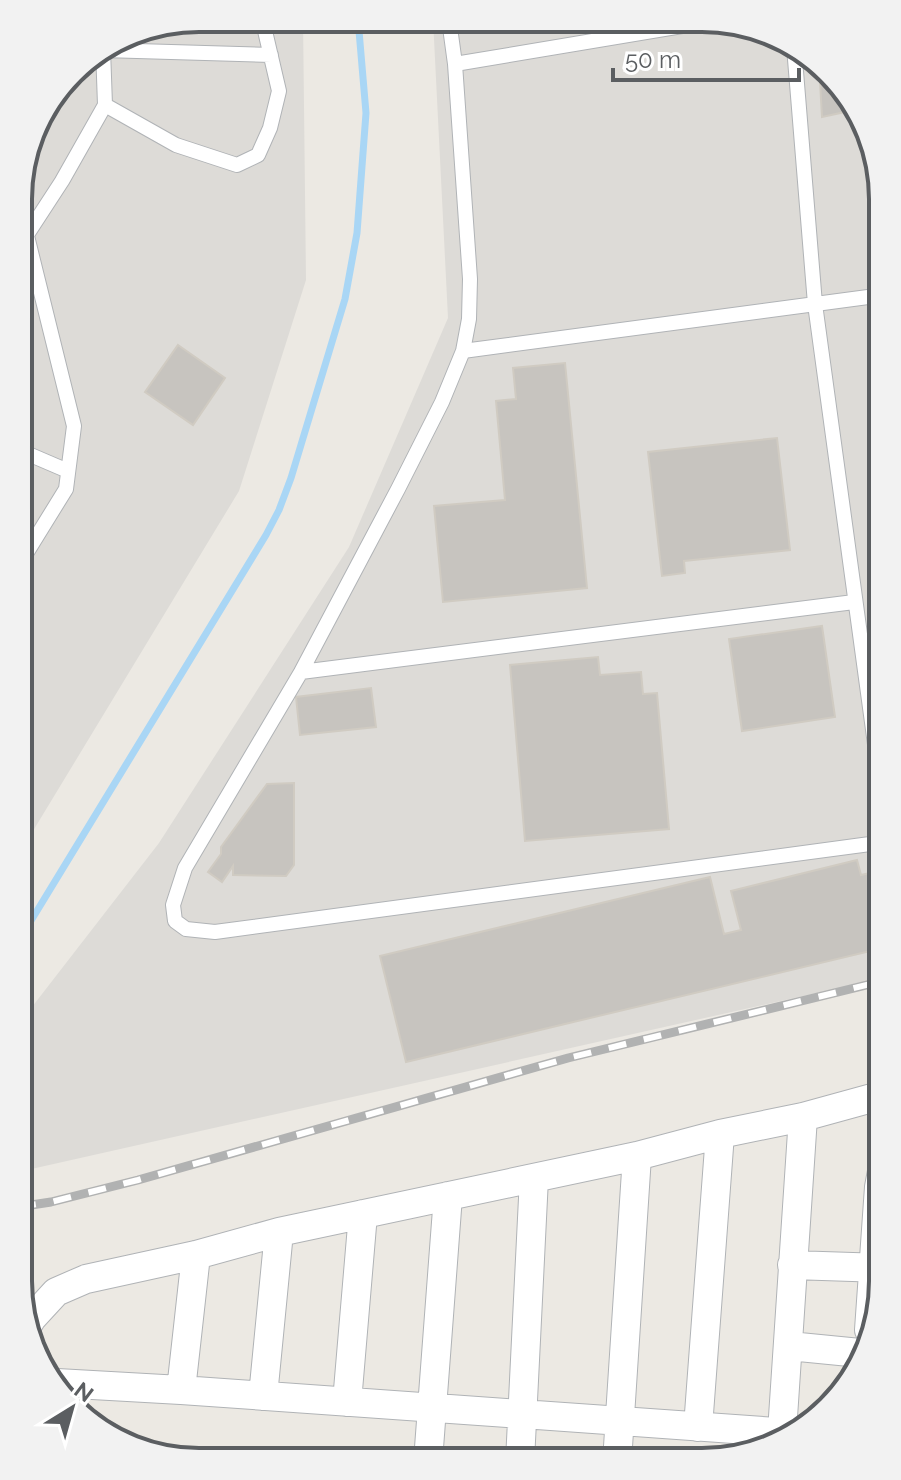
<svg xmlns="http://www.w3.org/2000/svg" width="901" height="1480" viewBox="0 0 901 1480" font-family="Raleway,sans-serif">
<rect width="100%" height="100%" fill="#ece9e3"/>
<path fill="#dddbd7" d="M199 18 303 19 306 280 239 491 19 854V176L37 119 79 63 130 32Z
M433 19 737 21 812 56 869 130 883 199V978L18 1172V1025L159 843 349 547 448 318Z"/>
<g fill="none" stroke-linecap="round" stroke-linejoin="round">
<path stroke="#a9d6f5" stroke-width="7" d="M18 942 266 535 279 510 291 478 345 299 357 233 366 113 358 19"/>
</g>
<path fill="#c7c4bf" stroke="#d0cbc2" stroke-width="2" d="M819 64 854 110 822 117Z
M178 345 225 378 193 425 145 392Z
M565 363 587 588 443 602 434 506 505 500 496 401 516 399 513 368Z
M777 438 790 550 684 561 685 573 662 576 648 452Z
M822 626 835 717 742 731 729 639Z
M598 657 600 675 641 672 643 694 657 693 669 829 525 841 510 665Z
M371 688 376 727 300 735 296 697Z
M294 783V865L286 876 233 875V866L222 882 208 872 221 854V847L267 784Z
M857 860 861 875 883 870V948L406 1062 380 956 710 877 724 934 741 930 731 891Z"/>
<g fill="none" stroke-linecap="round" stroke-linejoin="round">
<g stroke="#b0b3b6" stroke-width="16">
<path id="lane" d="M449 20 455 64 470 279 469 319 463 351 442 402 398 489 301 672 185 868 173 905 175 921 186 929 215 932 870 844 883 834
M794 47 815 304 883 803
M103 50 271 55
M455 64 712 21
M105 105 176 145 237 165 258 155 270 128 279 91 262 18
M19 247 62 181 105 105 103 49
M463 351 883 295
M19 450 68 471
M19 565 66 489 74 426 27 236
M301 672 854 602"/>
</g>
<g stroke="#b0b3b6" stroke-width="30">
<path id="street" d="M792 1265 883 1268
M27 1326 32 1318 56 1292 86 1279 196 1255 279 1232 637 1156 720 1134 803 1117 883 1095
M869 1330 879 1187 883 1166
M789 1346 860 1353
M57 1383 181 1390 791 1433
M181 1390 196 1255
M263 1396 279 1232
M347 1402 363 1214
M698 1427 720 1134
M782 1432 803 1117
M428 1461 448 1196
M520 1461 534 1178
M617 1462 637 1156"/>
</g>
<use href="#lane" stroke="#fff" stroke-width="14"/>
<use href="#street" stroke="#fff" stroke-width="28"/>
<g stroke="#b1b2b2" stroke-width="9">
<path id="rail" d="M18 1207 51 1202 138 1180 568 1058 883 981"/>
</g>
<use href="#rail" stroke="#fff" stroke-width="6" stroke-dasharray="18" stroke-linecap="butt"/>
</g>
<path d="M0 0H901V1480H0ZM199 32H702A167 167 0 0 1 869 199V1281A167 167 0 0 1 702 1448H199A167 167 0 0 1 32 1281V199A167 167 0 0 1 199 32Z" fill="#f2f2f2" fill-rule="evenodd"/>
<path fill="none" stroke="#5b5e61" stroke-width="4" d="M199 32H702A167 167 0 0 1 869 199V1281A167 167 0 0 1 702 1448H199A167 167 0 0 1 32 1281V199A167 167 0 0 1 199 32Z"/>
<g transform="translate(72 1408) rotate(37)" stroke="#ffffff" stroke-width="6" paint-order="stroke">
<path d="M0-6L14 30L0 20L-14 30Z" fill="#5b5e61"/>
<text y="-12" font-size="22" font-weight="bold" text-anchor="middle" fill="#5b5e61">N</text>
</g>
<path d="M613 68v12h186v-12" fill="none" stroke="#5b5e61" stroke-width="4"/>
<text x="625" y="68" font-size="24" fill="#5b5e61" stroke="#ffffff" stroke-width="6" paint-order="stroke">50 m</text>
</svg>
